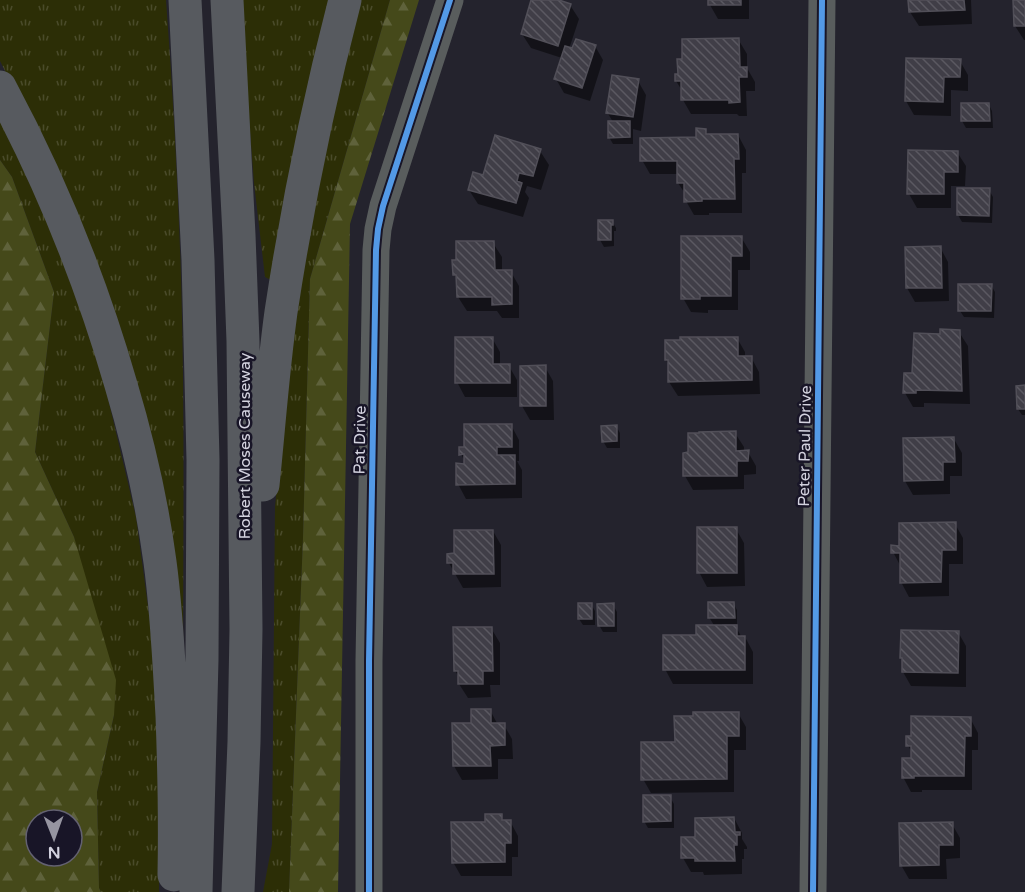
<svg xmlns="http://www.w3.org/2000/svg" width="1025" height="892" viewBox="0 0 1025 892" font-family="'Varela Round',sans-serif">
<defs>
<pattern id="grass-tufts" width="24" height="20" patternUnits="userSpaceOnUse" patternTransform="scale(1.5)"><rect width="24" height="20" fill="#2c2e06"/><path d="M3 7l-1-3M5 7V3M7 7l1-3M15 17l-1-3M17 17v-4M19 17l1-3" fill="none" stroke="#4a4b2a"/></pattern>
<pattern id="forest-firs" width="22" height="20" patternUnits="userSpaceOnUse" patternTransform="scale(1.5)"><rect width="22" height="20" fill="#45491a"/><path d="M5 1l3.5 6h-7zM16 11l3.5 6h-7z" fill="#5f623b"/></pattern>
<pattern id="building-back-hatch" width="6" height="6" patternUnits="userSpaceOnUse" patternTransform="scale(1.5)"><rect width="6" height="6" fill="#403e47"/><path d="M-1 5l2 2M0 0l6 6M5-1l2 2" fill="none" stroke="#5b5961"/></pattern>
</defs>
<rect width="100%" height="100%" fill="#24232d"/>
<path fill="url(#grass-tufts)" d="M0 0H166C173 92 178 185 181 277 185 412 183 547 183 682L52 162 0 61Z
M240 0H331L271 280 265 277 254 183Z
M356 0H390L310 279 303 538 289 892H263L272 844 275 507 289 355 300 256Z
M0 120 47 213 101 369 136 517 160 696 159 892H101L99 888 97 792 114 715 74 537 35 452 54 292 12 177 0 160Z"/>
<path fill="url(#forest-firs)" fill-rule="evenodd" d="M390 0H419L350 224 338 892H289L303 538 310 279Z
M0 160 12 177 54 292 35 452 74 537 116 680 114 715 97 792 99 888 101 892H0ZM36 820H72V856H36Z"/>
<path fill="#0007" d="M533 0H554L570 5 579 19 569 49 595 46 603 60 590 101 564 93 556 79 562 58 531 48 522 34Z
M710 0H749V19H718L710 5Z
M910 0H971L972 24 919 26 910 12Z
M1015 0H1025V40H1024L1015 26Z
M738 39 747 54V68L755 82V91H746L747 116H739L737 114H691L683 100V92L676 81Z
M960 61 968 75V91L951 90V116L914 115 906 101Z
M638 81 646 95 641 131 633 129V144H613L609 137 613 122 607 112Z
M989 105 992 111 993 128H966L962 121Z
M705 130 709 136 738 135 746 150V173H742V213H709V215H694L686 201V195L678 183V174H650L642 160 698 139Z
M540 151 549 165 541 190 527 186 525 192 529 198 523 217 478 204 469 190 484 177Z
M957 152 966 166 965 186H951V208H917L909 194Z
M959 189 989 190 993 197 992 223 962 222 958 215Z
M612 221 616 228V231H614V246L604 247 600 240Z
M741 237 750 252V270H738V310H708V313L691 312 683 298Z
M493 243 502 257V272H511L519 286V318H502L497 311H467L458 297V281L454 274Z
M940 247 948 262 949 301 915 302 907 288Z
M991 285 995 292 994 318 964 317 960 311Z
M959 332 968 346 970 404 924 403V407H913L905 393 914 375 942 335Z
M492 338 500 352V366H509L517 380V397H465L457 382Z
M737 338 745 352V357H751L759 372 760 394 678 396 669 382V365L666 360Z
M545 367 553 381 554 420H530L522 406Z
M1025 387V415H1022L1018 409Z
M511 425 519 440V461H517L522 470V498L466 499 458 484 465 462 461 454 466 448Z
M616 426 620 433V448H607L603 441Z
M735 433 744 447V452H748L756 466V474L744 475V489L693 490 685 476Z
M954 439 962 453V476H950V494L913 495 905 481Z
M955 524 963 538V564H949V596L909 597 901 582V567L893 552 901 547Z
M736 529 744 543 745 586 707 587 699 572Z
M493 531 501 545V587L463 588 449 563 455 555Z
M733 603 737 610V624H722V627H736L742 638 745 637 753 652V684H673L665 669 697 636 715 627 709 617Z
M591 604 595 611V625H583L579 619Z
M613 605 617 612V632H603L599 625Z
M491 628 500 643V685H490L491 697 468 698 459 684V678L455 670Z
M958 632 966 646V687L911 686 903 672V661L901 657Z
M490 710 498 725H504L512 739 513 759H498V779L462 780 454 766 473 724Z
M738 713 746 727V750H734V792L651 793 643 779 676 743 695 717Z
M970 718 978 733V750H972V790H922V792H911L903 777 912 760V753L908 745Z
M670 797 674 804V828H648L644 821Z
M501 816 504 822 510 821 518 836V857H512V876H461L453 862 486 823Z
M734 818 742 833V839L747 847V849H744V859H742V874L704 875 703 872H691L683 858 696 839Z
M952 824 960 838V858L946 859 947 879H909L901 865Z"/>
<path fill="url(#building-back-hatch)" stroke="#514f58" stroke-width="1.5" d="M531 0H559L571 4 558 46 521 34Z
M708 0H741V5H708Z
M908 0H964L965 10 909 12Z
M1013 0H1025V26H1014Z
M739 38 740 67H747V77H739L740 102 729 103V100H681V81H675V74H678L677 59H682V39Z
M576 39 596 45 582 88 554 79 565 46 572 48Z
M906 58 961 59 960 77H944L943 102 905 101Z
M612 75 639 79 633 117 606 113Z
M961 103H989L990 121H961Z
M608 121H630V137L608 138Z
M696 128 706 129V134H738L739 159H734L735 199H702V201L684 202V183H677V161H640V138L696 137Z
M495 135 541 149 533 176 519 173 517 181 522 183 516 203 468 190 473 172 483 175Z
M908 150 958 151V172H944V194H907Z
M957 188H990L989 216 957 215Z
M598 220H613V225H611V240H598Z
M681 236H742V256H731V296H700V299H681Z
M456 241H494L495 270H512V304L492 305V297H457L456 275H453L452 260H456Z
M941 246 942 288H906L905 247Z
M958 284H992L991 311H958Z
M940 329 960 330 962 391 916 390V393H903L904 373H912L914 333 940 334Z
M455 337H493V364H510V383H455Z
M680 337H738V356H752V380L668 382V360H665V340H680Z
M546 365V406H520V366Z
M1025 385V409H1017L1016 386Z
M464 424H512V447H497V455H515V484L456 485V463L464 464V454L459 455V447H464Z
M617 425V441L602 442 601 426Z
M736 431V451L749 450 748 461H737V476H683V453L688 452V433H699V432Z
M954 437 955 462H943V480L904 481 903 438Z
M956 522V550H942L941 582 900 583V553H891V545L899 546V523Z
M697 527H737V573H697Z
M454 530H493L494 574H453V563H447V554L454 553Z
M708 602H734L735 618H708Z
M578 603H592V619H578Z
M614 603V626H598L597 604Z
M696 625H737V636H745V670H663V635H696Z
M453 627H492L493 671H483V684H458V671H454Z
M901 630 959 631 958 673 902 672V658H900Z
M471 709H491V723H505V745L490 746 491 766H453L452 723H471Z
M693 712H739V736H727V779L641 780V742H675L674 716H693Z
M911 716 971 717V736H965L964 776H914V778H902V758H911V746H906V736H911Z
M643 795H671V821L643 822Z
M485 814H502V820H511V843H505V862L452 863 451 822H485Z
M734 817 735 832H740V835H737V845H734L735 861H695V858H681V837H695V818Z
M953 822V845H939V865L900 866 899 823Z"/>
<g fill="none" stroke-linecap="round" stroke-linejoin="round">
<path stroke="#595d5d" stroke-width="27" d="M369 892V661L376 250 378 229 383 206 450 0
M813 892 822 0"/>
<path stroke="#575a5f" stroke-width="33" d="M185 0 198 260 203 460 202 660 196 892
M227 0 239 235 243 341 246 629 244 742 238 892
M0 87C51 182 91 281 121 385 138 442 152 502 160 562 167 613 169 664 172 716 174 769 175 821 174 875
M263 485C269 427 273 370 281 312 297 207 318 103 345 0"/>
<g stroke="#181527" stroke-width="10">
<path id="cycleway" d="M369 892V661L376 250 378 229 383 206 450 0
M813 892 822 0"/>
</g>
<use href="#cycleway" stroke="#5399e6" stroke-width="6"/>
</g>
<g text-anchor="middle" stroke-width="5" stroke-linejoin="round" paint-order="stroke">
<g font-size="16" fill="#d3d2df" stroke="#181527">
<text transform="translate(359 440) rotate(-89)" y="6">Pat Drive</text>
<text transform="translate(244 446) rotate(-90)" y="6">Robert Moses Causeway</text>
<text transform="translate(804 446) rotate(-89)" y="6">Peter Paul Drive</text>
</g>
</g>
<g transform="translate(54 838) rotate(179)"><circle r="28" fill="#181527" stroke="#636171" stroke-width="1.5"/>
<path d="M0-4.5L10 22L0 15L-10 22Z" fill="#9695a1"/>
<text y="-9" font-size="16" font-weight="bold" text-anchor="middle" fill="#d3d2df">N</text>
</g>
</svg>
